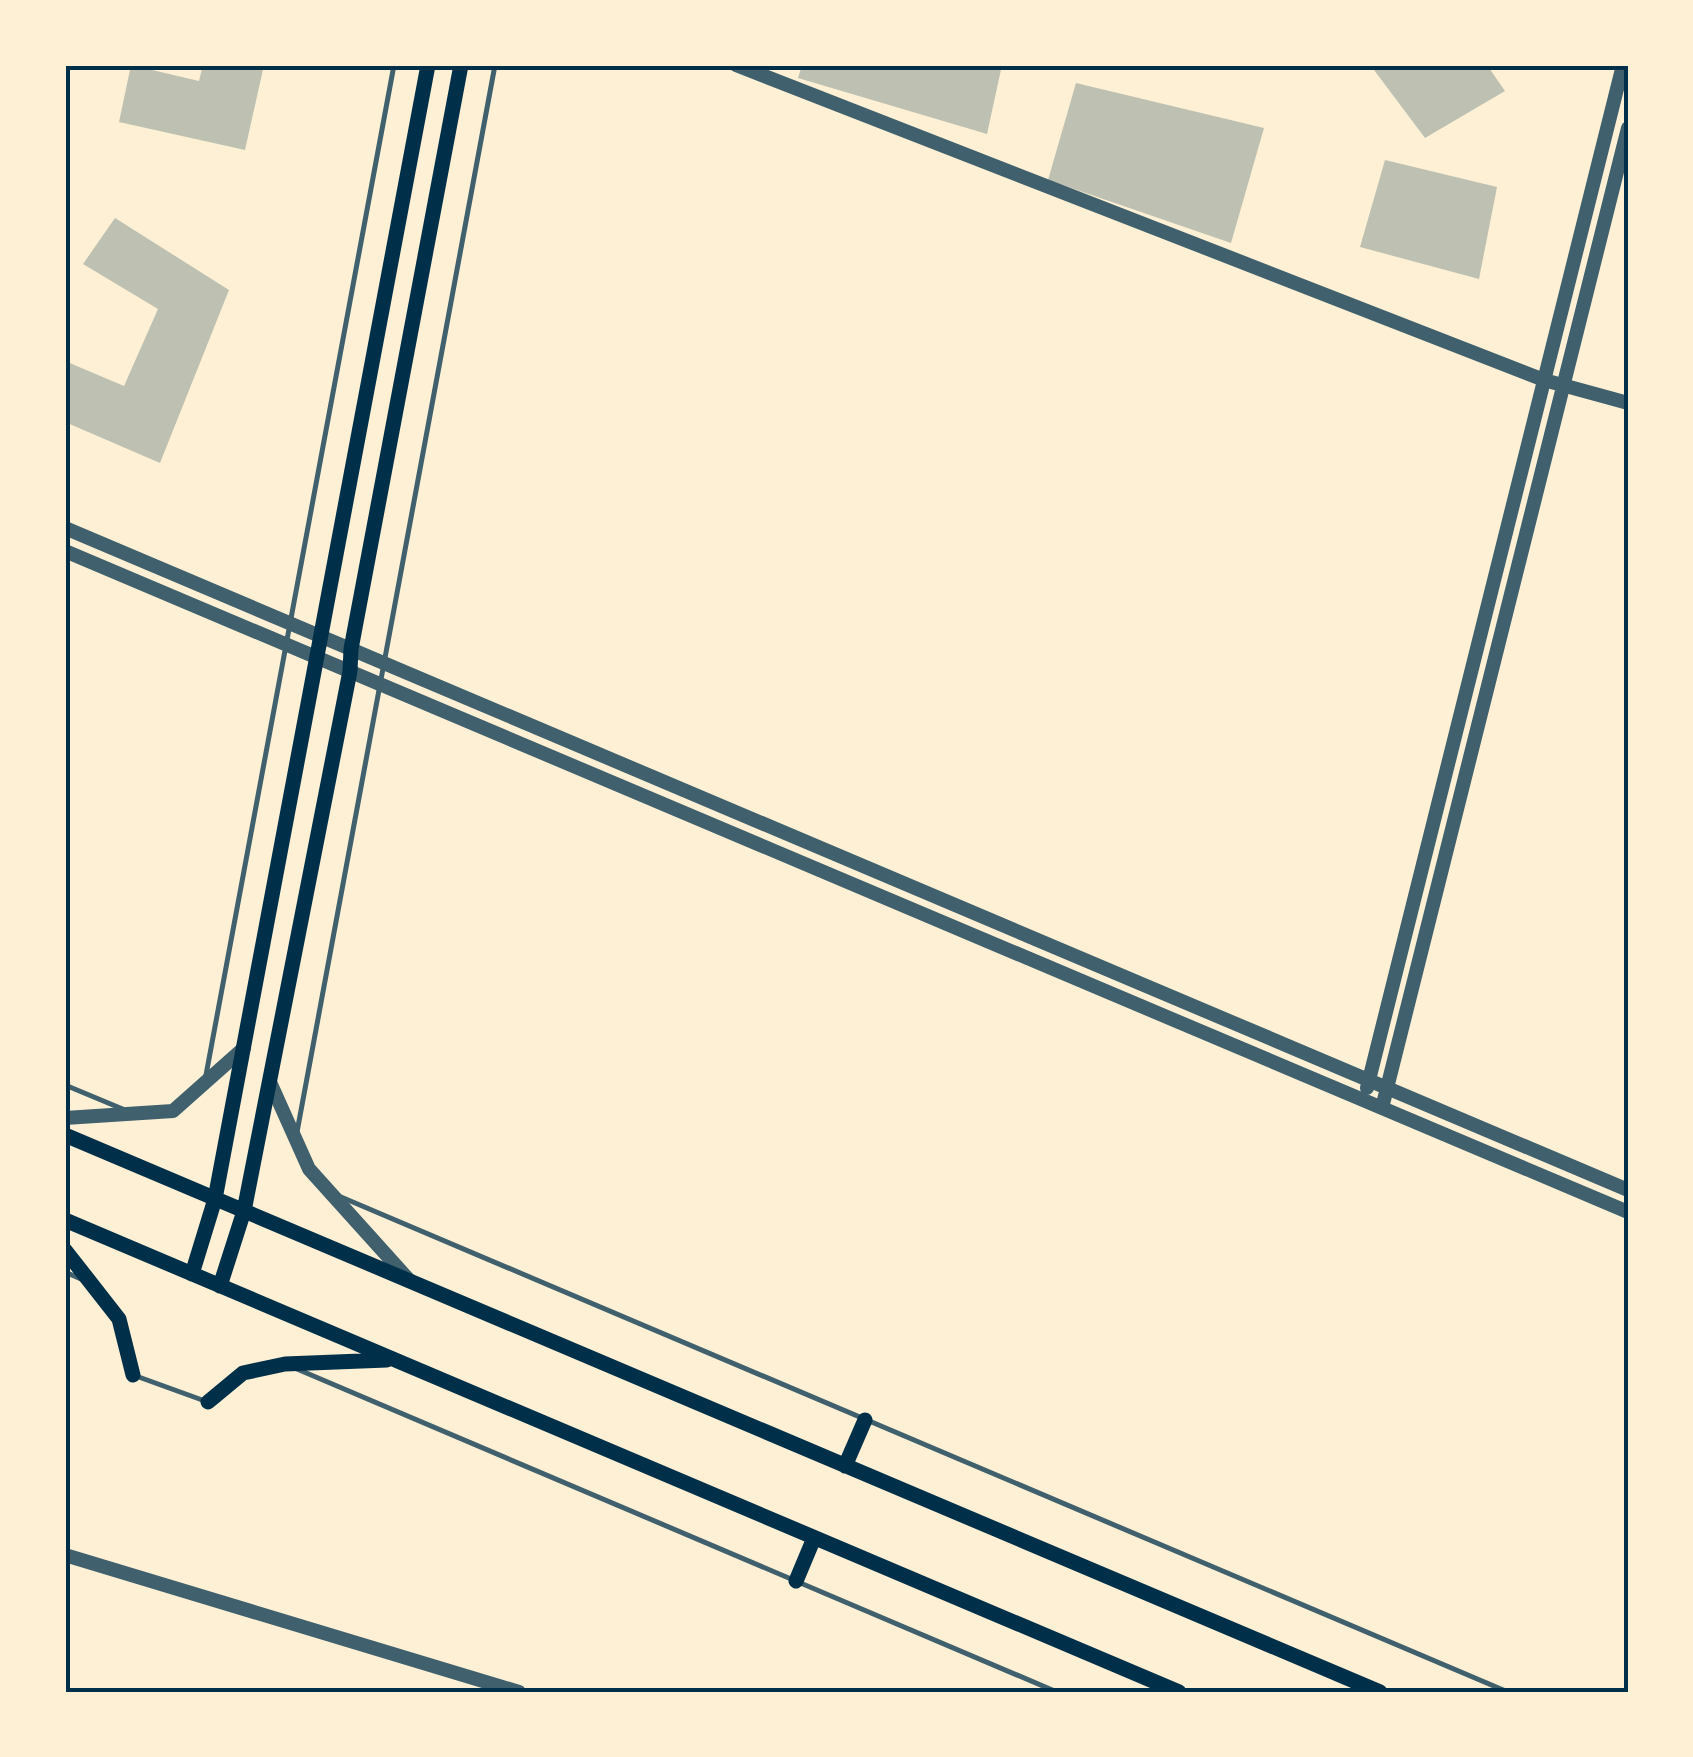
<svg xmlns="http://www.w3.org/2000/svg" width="1693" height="1757" viewBox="0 0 1693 1757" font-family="Ubuntu,sans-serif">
<rect width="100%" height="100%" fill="#fdf0d5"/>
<path fill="#bec0b2" d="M131 65 199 81 203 65H264L245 150 119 122Z
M802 65H1002L987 134 798 78Z
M1383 65H1487L1505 91 1425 138 1374 70Z
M1076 83 1264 128 1231 243 1048 180Z
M1385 160 1497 187 1479 279 1360 247Z
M115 218 229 290 160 463 65 422V361L124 386 158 309 83 264Z"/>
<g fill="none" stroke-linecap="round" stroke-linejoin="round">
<path stroke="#3f606c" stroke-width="5" d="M206 1075 394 65
M65 1085 125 1110
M297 1132 495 65
M341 1197 1508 1692
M65 1272 81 1279
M297 1369 1057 1692
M136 1376 205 1401"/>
<path stroke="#3f606c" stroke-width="14" d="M736 65 1544 380 1628 403
M65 528 1628 1190
M65 551 1628 1212
M270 1082 309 1169 409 1280
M1367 1088 1623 65
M1382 1108 1628 128
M65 1118 173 1111 244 1048
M65 1555 519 1692"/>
<path stroke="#003049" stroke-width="15" d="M65 1135 1380 1692
M65 1220 1179 1692
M65 1250 119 1319 133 1375
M192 1274 215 1199 428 65
M220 1286 244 1211 350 671 351 649 461 65
M208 1402 243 1373 285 1364 387 1360
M845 1466 865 1420
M796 1581 814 1538"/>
</g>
<rect width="1693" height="1757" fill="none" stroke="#fdf0d5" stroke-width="135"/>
<rect x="68" y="68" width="1558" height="1622" fill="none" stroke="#003049" stroke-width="4"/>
</svg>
